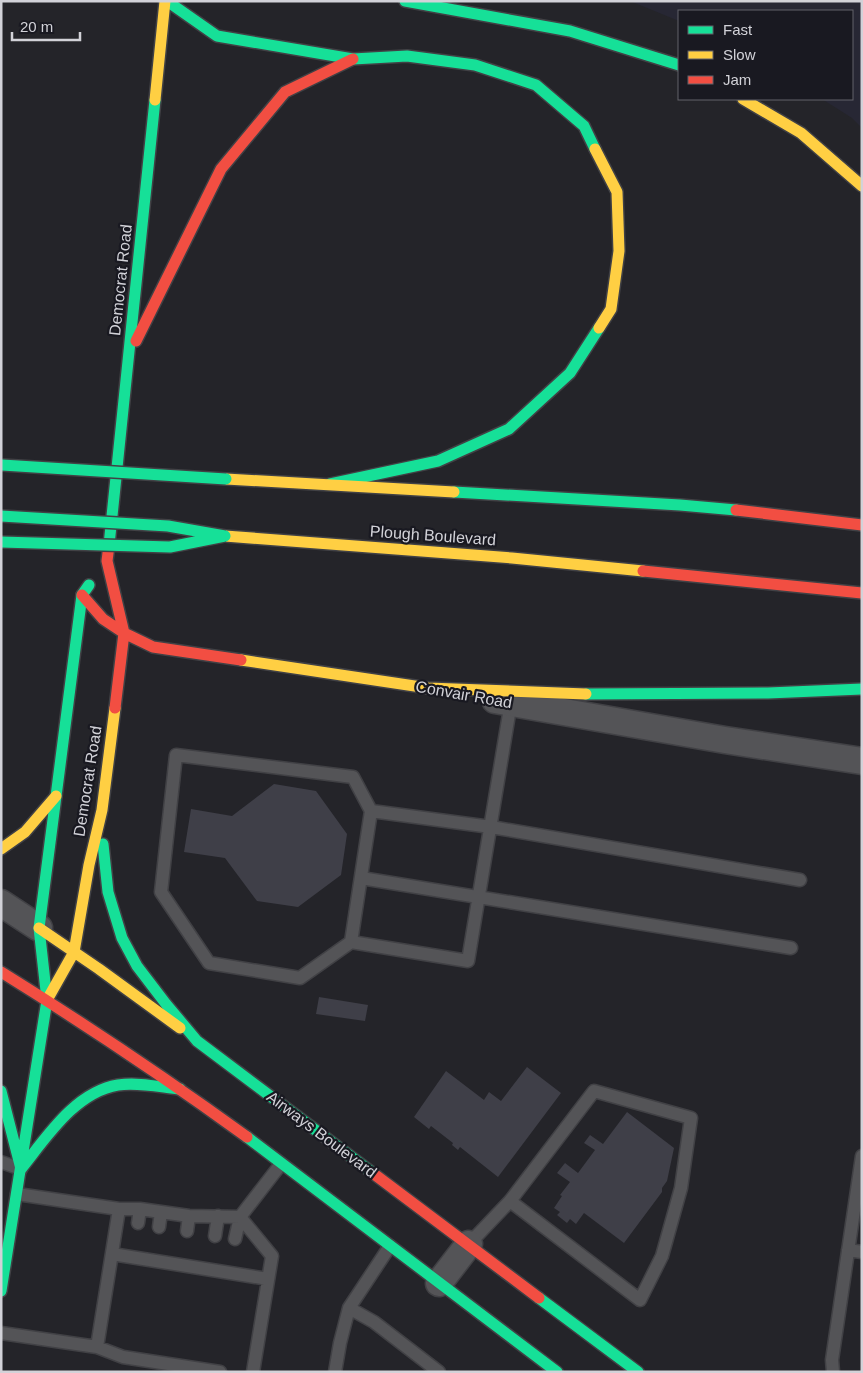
<svg xmlns="http://www.w3.org/2000/svg" width="863" height="1373" viewBox="0 0 863 1373" font-family="Helvetica,sans-serif">
<rect width="100%" height="100%" fill="#242429"/>
<path fill="#272734" d="M630 1H862V128L852 118 822 99H852V11H679V21Z"/>
<path fill="#3f3f48" d="M274 784 316 791 347 834 341 875 298 907 257 901 225 858 184 852 191 809 232 816Z
M319 997 368 1005 365 1021 316 1014Z
M527 1067 561 1093 498 1177 460 1147 458 1150 452 1145 453 1143 431 1126 429 1129 414 1117 446 1071 484 1100 489 1092 501 1101Z
M627 1112 674 1148 667 1181 662 1188V1192L624 1243 584 1213 576 1224 570 1219 567 1223 557 1215 560 1212 554 1208 562 1196 560 1195 570 1182 557 1173 565 1163 578 1173 595 1150 584 1143 590 1135 603 1144Z"/>
<g fill="none" stroke-linecap="round" stroke-linejoin="round">
<g stroke="#414145" stroke-width="15">
<path id="lane" d="M371 811 351 942 300 978 209 963 161 892 176 755 353 777 371 811 491 827 800 880
M361 878 791 948
M351 942 468 961 511 702
M1 1162 21 1169
M17 1194 119 1209H140L189 1216 240 1217 272 1256 253 1372
M138 1223 140 1209
M159 1227 161 1212
M187 1231 189 1216
M215 1236 218 1216
M235 1239 240 1217 281 1164
M469 1244 510 1201 594 1091 691 1118 681 1188 662 1256 640 1300 510 1201
M848 1250 862 1252
M112 1254 268 1279
M349 1308 374 1322 439 1372
M1 1333 97 1347 123 1357 220 1372
M97 1347 119 1209
M335 1372 340 1343 349 1308 390 1246
M833 1372 832 1360 862 1156"/>
</g>
<g stroke="#414145" stroke-width="29">
<path id="street" d="M495 700 725 740 862 761
M1 903 39 928
M439 1283 469 1244"/>
</g>
<g stroke="#414145" stroke-width="14">
<path id="fast" d="M167 1 217 36 353 59 407 56 475 65 536 85 584 126 595 149
M405 1 570 31 679 65
M330 484 438 461 509 429 570 373 599 328
M454 492 680 505 736 510
M109 545 155 100
M586 694 768 693 862 689
M103 844 108 892 122 938 137 966 166 1004 197 1041 374 1174
M47 1000 39 928 82 595 89 585
M1 1091 21 1169
M247 1137 557 1372
M21 1169C46 1138 75 1092 118 1085 138 1082 160 1087 180 1089
M1 1291 47 1000
M539 1298 638 1372"/>
</g>
<g stroke="#414145" stroke-width="14">
<path id="slow" d="M743 99 801 133 862 186
M155 100 165 1
M595 149 617 192 619 251 611 309 599 328
M226 479 454 492
M225 536 512 558 643 571
M241 660 428 688 586 694
M1 849 25 832 56 796
M39 928 99 969 180 1028
M47 1000 74 952 89 865 102 810 115 708"/>
</g>
<g stroke="#414145" stroke-width="14">
<path id="jam" d="M136 341 221 169 285 92 353 59
M736 510 862 525
M109 545 107 561 124 633 115 708
M643 571 862 593
M82 595 103 619 124 633 153 647 241 660
M1 972C85 1024 167 1079 247 1137
M374 1174 539 1298"/>
</g>
<use href="#lane" stroke="#545457" stroke-width="12"/>
<use href="#street" stroke="#545457" stroke-width="26"/>
<use href="#fast" stroke="#16e098" stroke-width="11"/>
<use href="#slow" stroke="#ffcf43" stroke-width="11"/>
<use href="#jam" stroke="#f24e42" stroke-width="11"/>
<g stroke="#414145" stroke-width="14" stroke-linecap="butt">
<path id="fast-bridge" d="M2 465 226 479
M1 516 168 526 225 536
M1 542 170 547 225 536"/>
</g>
<use href="#fast-bridge" stroke="#16e098" stroke-width="11"/>
</g>
<g text-anchor="middle" stroke-width="4.5" stroke-linejoin="round" paint-order="stroke">
<g font-size="16" fill="#d2d2d8" stroke="#191921">
<text transform="translate(120 280) rotate(-84)" y="6">Democrat Road</text>
<text transform="translate(433 535) rotate(4)" y="6">Plough Boulevard</text>
<text transform="translate(464 694) rotate(10)" y="6">Convair Road</text>
<text transform="translate(87 781) rotate(-81)" y="6">Democrat Road</text>
<text transform="translate(322 1134) rotate(37)" y="6">Airways Boulevard</text>
</g>
</g>
<rect width="863" height="1373" fill="none" stroke="#d2d2d8" stroke-width="5"/>
<rect x="678" y="10" width="175" height="90" fill="#191921" stroke="#63636a"/>
<rect x="688" y="26" width="25" height="8" fill="#16e098" stroke="#63636a"/>
<text x="723" y="35" font-size="15" fill="#d2d2d8">Fast</text>
<rect x="688" y="51" width="25" height="8" fill="#ffcf43" stroke="#63636a"/>
<text x="723" y="60" font-size="15" fill="#d2d2d8">Slow</text>
<rect x="688" y="76" width="25" height="8" fill="#f24e42" stroke="#63636a"/>
<text x="723" y="85" font-size="15" fill="#d2d2d8">Jam</text>
<path d="M12 32v8h68v-8" fill="none" stroke="#d2d2d8" stroke-width="2.5"/>
<text x="20" y="32" font-size="15" fill="#d2d2d8" stroke="#191921" stroke-width="4" paint-order="stroke">20 m</text>
</svg>
